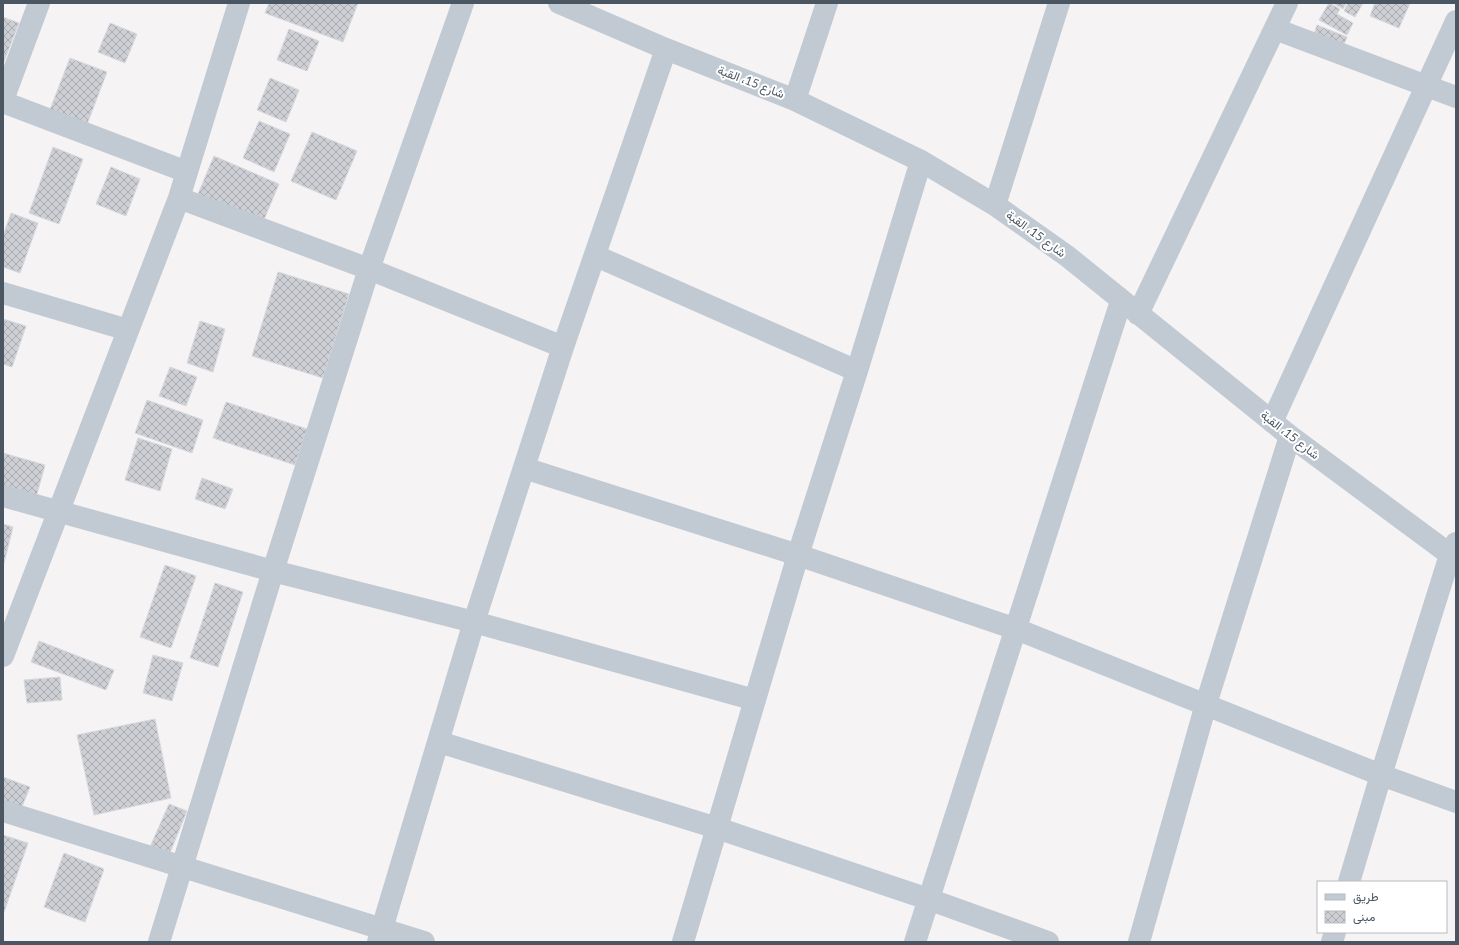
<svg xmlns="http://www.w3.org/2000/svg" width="1459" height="945" viewBox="0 0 1459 945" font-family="Lato,Vazirmatn,sans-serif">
<defs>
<pattern id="building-cross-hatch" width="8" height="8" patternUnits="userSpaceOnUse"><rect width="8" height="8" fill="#cdcfd5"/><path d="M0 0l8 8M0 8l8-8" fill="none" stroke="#a8abb0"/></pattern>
</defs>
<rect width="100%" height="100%" fill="#f5f3f3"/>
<path fill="url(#building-cross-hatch)" stroke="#d7d9de" d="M269 3H358L343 42 265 13Z
M1329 3 1340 9 1337 14 1353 23 1347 35 1319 20Z
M1333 3H1346L1343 9Z
M1348 3H1363L1355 17 1344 11Z
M1375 3H1410L1399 28 1370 16Z
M3 17 19 23 3 64Z
M110 23 137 34 125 63 98 52Z
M1317 25 1347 37 1342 49 1313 37Z
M289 29 319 41 307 71 277 60Z
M70 58 107 72 86 127 49 112Z
M270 78 299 90 286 122 257 110Z
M259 121 290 134 274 172 243 158Z
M312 132 357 151 336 200 291 181Z
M53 147 83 159 59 224 29 213Z
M214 156 279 184 263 222 198 194Z
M111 167 140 179 126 216 96 204Z
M11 213 38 223 20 273 3 267V236Z
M278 272 349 294 323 378 252 356Z
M3 319 26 326 12 367 3 364Z
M200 321 225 329 213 372 187 363Z
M170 367 197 377 186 406 159 396Z
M147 400 203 420 192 453 135 433Z
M226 402 307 429 295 465 213 438Z
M138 438 172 449 160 491 125 480Z
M3 453 45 465 35 501 3 492Z
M202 478 233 489 225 509 195 499Z
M3 524 13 527 3 567Z
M165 565 196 576 171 648 140 637Z
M215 583 243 592 218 667 190 658Z
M39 641 114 670 106 690 31 662Z
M153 655 183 663 172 701 143 693Z
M60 677 62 700 27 703 24 680Z
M155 719 171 798 94 815 77 735Z
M3 777 30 787 21 809 3 802Z
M169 804 187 811 169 855 150 847Z
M3 835 28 843 3 915Z
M64 853 104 869 85 922 44 907Z"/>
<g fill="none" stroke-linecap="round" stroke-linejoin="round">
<path stroke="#c1cad2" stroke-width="22" d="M559 3 666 49 795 100 921 161 995 205 1067 256 1290 436 1456 559
M1275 29 1456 97
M3 100 39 3
M795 100 827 3
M3 102 187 172
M179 198 369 269 563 347
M995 205 1059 3
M596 256 857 371
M3 293 128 330
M1138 314 1287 3
M1272 422 1456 21
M524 468 798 555 1016 629 1381 775 1456 802
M3 496 273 571 474 622 755 700
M3 656 179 198 239 3
M439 742 717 828 928 899 1048 942
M3 811 424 942
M1349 882 1381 775 1450 555 1456 543
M159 942 273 571 369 269 463 3
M378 942 474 622 563 347 666 49
M683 942 798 555 857 371 921 161
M915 942 1121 301
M1139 942 1206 704 1290 436
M1332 942 1335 932"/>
</g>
<g text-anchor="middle" stroke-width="4" stroke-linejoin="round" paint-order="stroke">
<g font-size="12" fill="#4a5661" stroke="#fff">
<text transform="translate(751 82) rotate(21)" y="4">شارع 15، القبة</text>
<text transform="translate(1036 234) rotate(36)" y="4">شارع 15، القبة</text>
<text transform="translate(1290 435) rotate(38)" y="4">شارع 15، القبة</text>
</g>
</g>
<rect width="1459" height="945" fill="none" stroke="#4a5661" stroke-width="8"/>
<rect x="1317" y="881" width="130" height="52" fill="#ffffff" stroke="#b7bbc0"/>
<rect x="1325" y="894" width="20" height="6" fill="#c1cad2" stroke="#b7bbc0"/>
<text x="1353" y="901" font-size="12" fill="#4a5661">طريق</text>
<rect x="1325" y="911" width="20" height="12" fill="url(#building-cross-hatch)" stroke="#b7bbc0"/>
<text x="1353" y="921" font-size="12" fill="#4a5661">مبنى</text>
</svg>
